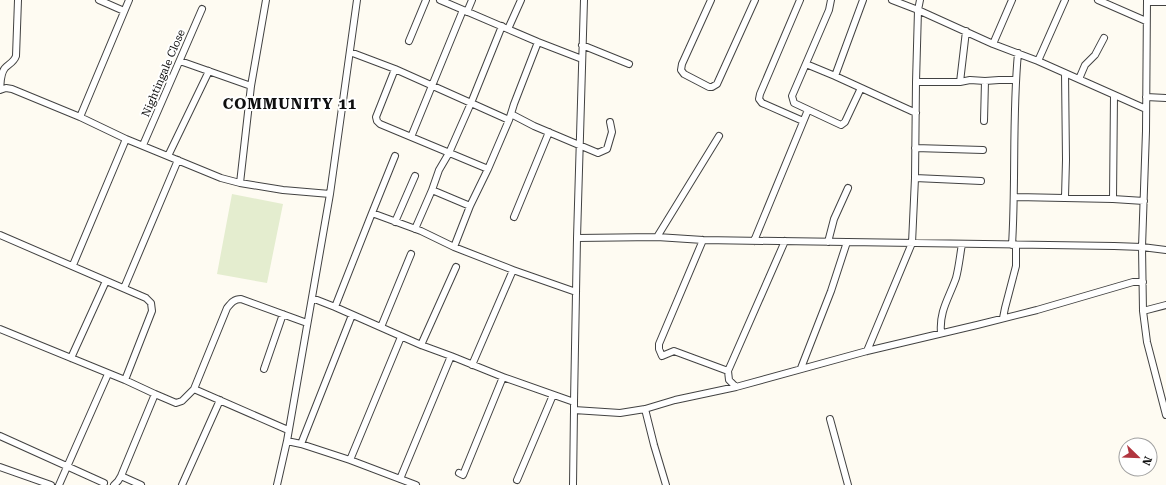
<svg xmlns="http://www.w3.org/2000/svg" width="1166" height="485" viewBox="0 0 1166 485" font-family="'Roboto Serif',serif">
<rect width="100%" height="100%" fill="#fefbf2"/>
<path fill="#e4edcf" d="M232 194 283 204 267 283 217 274Z"/>
<g fill="none" stroke-linecap="round" stroke-linejoin="round">
<g stroke="#424242" stroke-width="8">
<path id="minor" d="M99 0 124 11
M440 0 538 42 582 59
M711 0 682 64 681 70 684 74 709 87H712L717 84 755 0
M800 0 760 94 759 99 762 103 803 121
M831 0 829 10 792 96 794 103 841 125 845 122 861 88
M892 0 918 10 993 44 1038 61 1146 109
M1098 0 1146 21
M1147 0 1146 131 1142 247 1143 311 1147 342 1166 415
M1147 2H1166
M467 12 472 0
M508 29 521 0
M409 41 426 0
M993 44 1012 0
M582 45 629 64
M350 52 395 69 471 103 502 26
M180 61 251 86
M1038 61 1065 0
M806 64 835 76 916 113
M395 69 376 117 377 121 380 124 488 169
M1065 73 1066 160 1065 197
M835 76 863 0
M1079 79 1085 65 1095 55 1104 38
M916 82H960L970 80 985 81 999 80H1016
M960 82 966 31
M0 90 6 88 12 89 80 117 126 139 221 178 240 183 283 190 330 194
M0 90C1 82 0 74 5 68 9 64 14 62 16 56L18 0
M1146 97 1166 98
M511 114 534 126 598 153 607 149 612 132 610 122
M80 117 129 0
M984 121 985 81
M411 137 463 10
M143 145 202 9
M915 148 983 150
M168 156 209 71
M915 178 981 181
M240 183 251 86 266 0
M432 190 470 206
M1014 197 1113 199 1144 201
M1113 199 1114 95
M372 213 395 156
M514 217 549 132
M395 222 415 176
M415 229 432 190 439 170 449 153 471 103 509 120
M0 235 146 298 151 303 152 311 125 380
M657 237 719 136
M577 238 657 237 703 240 1114 246 1142 247 1166 250
M703 240 659 344V349L662 356 674 351 728 371
M754 241 808 110
M828 242 834 219 848 188
M1012 245C1016 181 1012 117 1018 53
M454 247 470 206 488 169 509 120 514 104 538 42
M73 265 126 139
M124 288 178 160
M312 298 335 307 421 345 451 356 503 377 574 402
M335 307 372 213 421 231 454 247 513 270
M1143 311 1166 305
M1003 318 1005 308 1016 266V245
M381 327 411 254
M0 329 125 380 155 394 176 403 182 401 194 389 227 308C231 303 234 299 241 299L307 323
M941 333C939 311 949 298 956 278 959 267 960 255 962 244
M421 345 456 267
M867 351 912 243 915 178 916 82 918 10 920 0
M71 358 106 281
M472 365 513 270 576 292
M801 368 831 291 847 242
M264 369 283 314
M736 387 729 380 728 371 785 241
M194 389 288 430
M645 409 654 445 666 485
M574 410 620 413 645 409 675 400 736 387 867 351 977 325 1037 310 1133 282H1143
M830 419 848 485
M0 436 104 483
M287 441 301 444 352 315
M301 444 350 460 416 485
M350 460 401 337
M0 467 51 485
M459 473 463 475 503 377
M121 476 141 485
M400 479 451 356
M517 480 553 395
M59 485 108 374
M114 485 118 481 121 476 155 394
M182 485 220 400
M277 485 287 441 330 194 357 0
M573 485 574 410V402L577 238 584 0"/>
</g>
<use href="#minor" stroke="#fff" stroke-width="6"/>
</g>
<g text-anchor="middle" stroke-width="4" stroke-linejoin="round" paint-order="stroke">
<g font-size="11" fill="#0f0f0f" stroke="#fff">
<text transform="translate(163 73) rotate(-67)" y="4">Nightingale Close</text>
</g>
<g font-size="15" font-weight="bold" letter-spacing="1" fill="#0f0f0f" stroke="#fff">
<text x="290" y="109">COMMUNITY 11</text>
</g>
</g>
<g transform="translate(1138 457) rotate(113)"><circle r="19" fill="#ffffff" stroke="#9f9f9f"/>
<path d="M0-3L7 15L0 10L-7 15Z" fill="#b1353f"/>
<text y="-6" font-size="11" font-weight="bold" text-anchor="middle" fill="#0f0f0f">N</text>
</g>
</svg>
